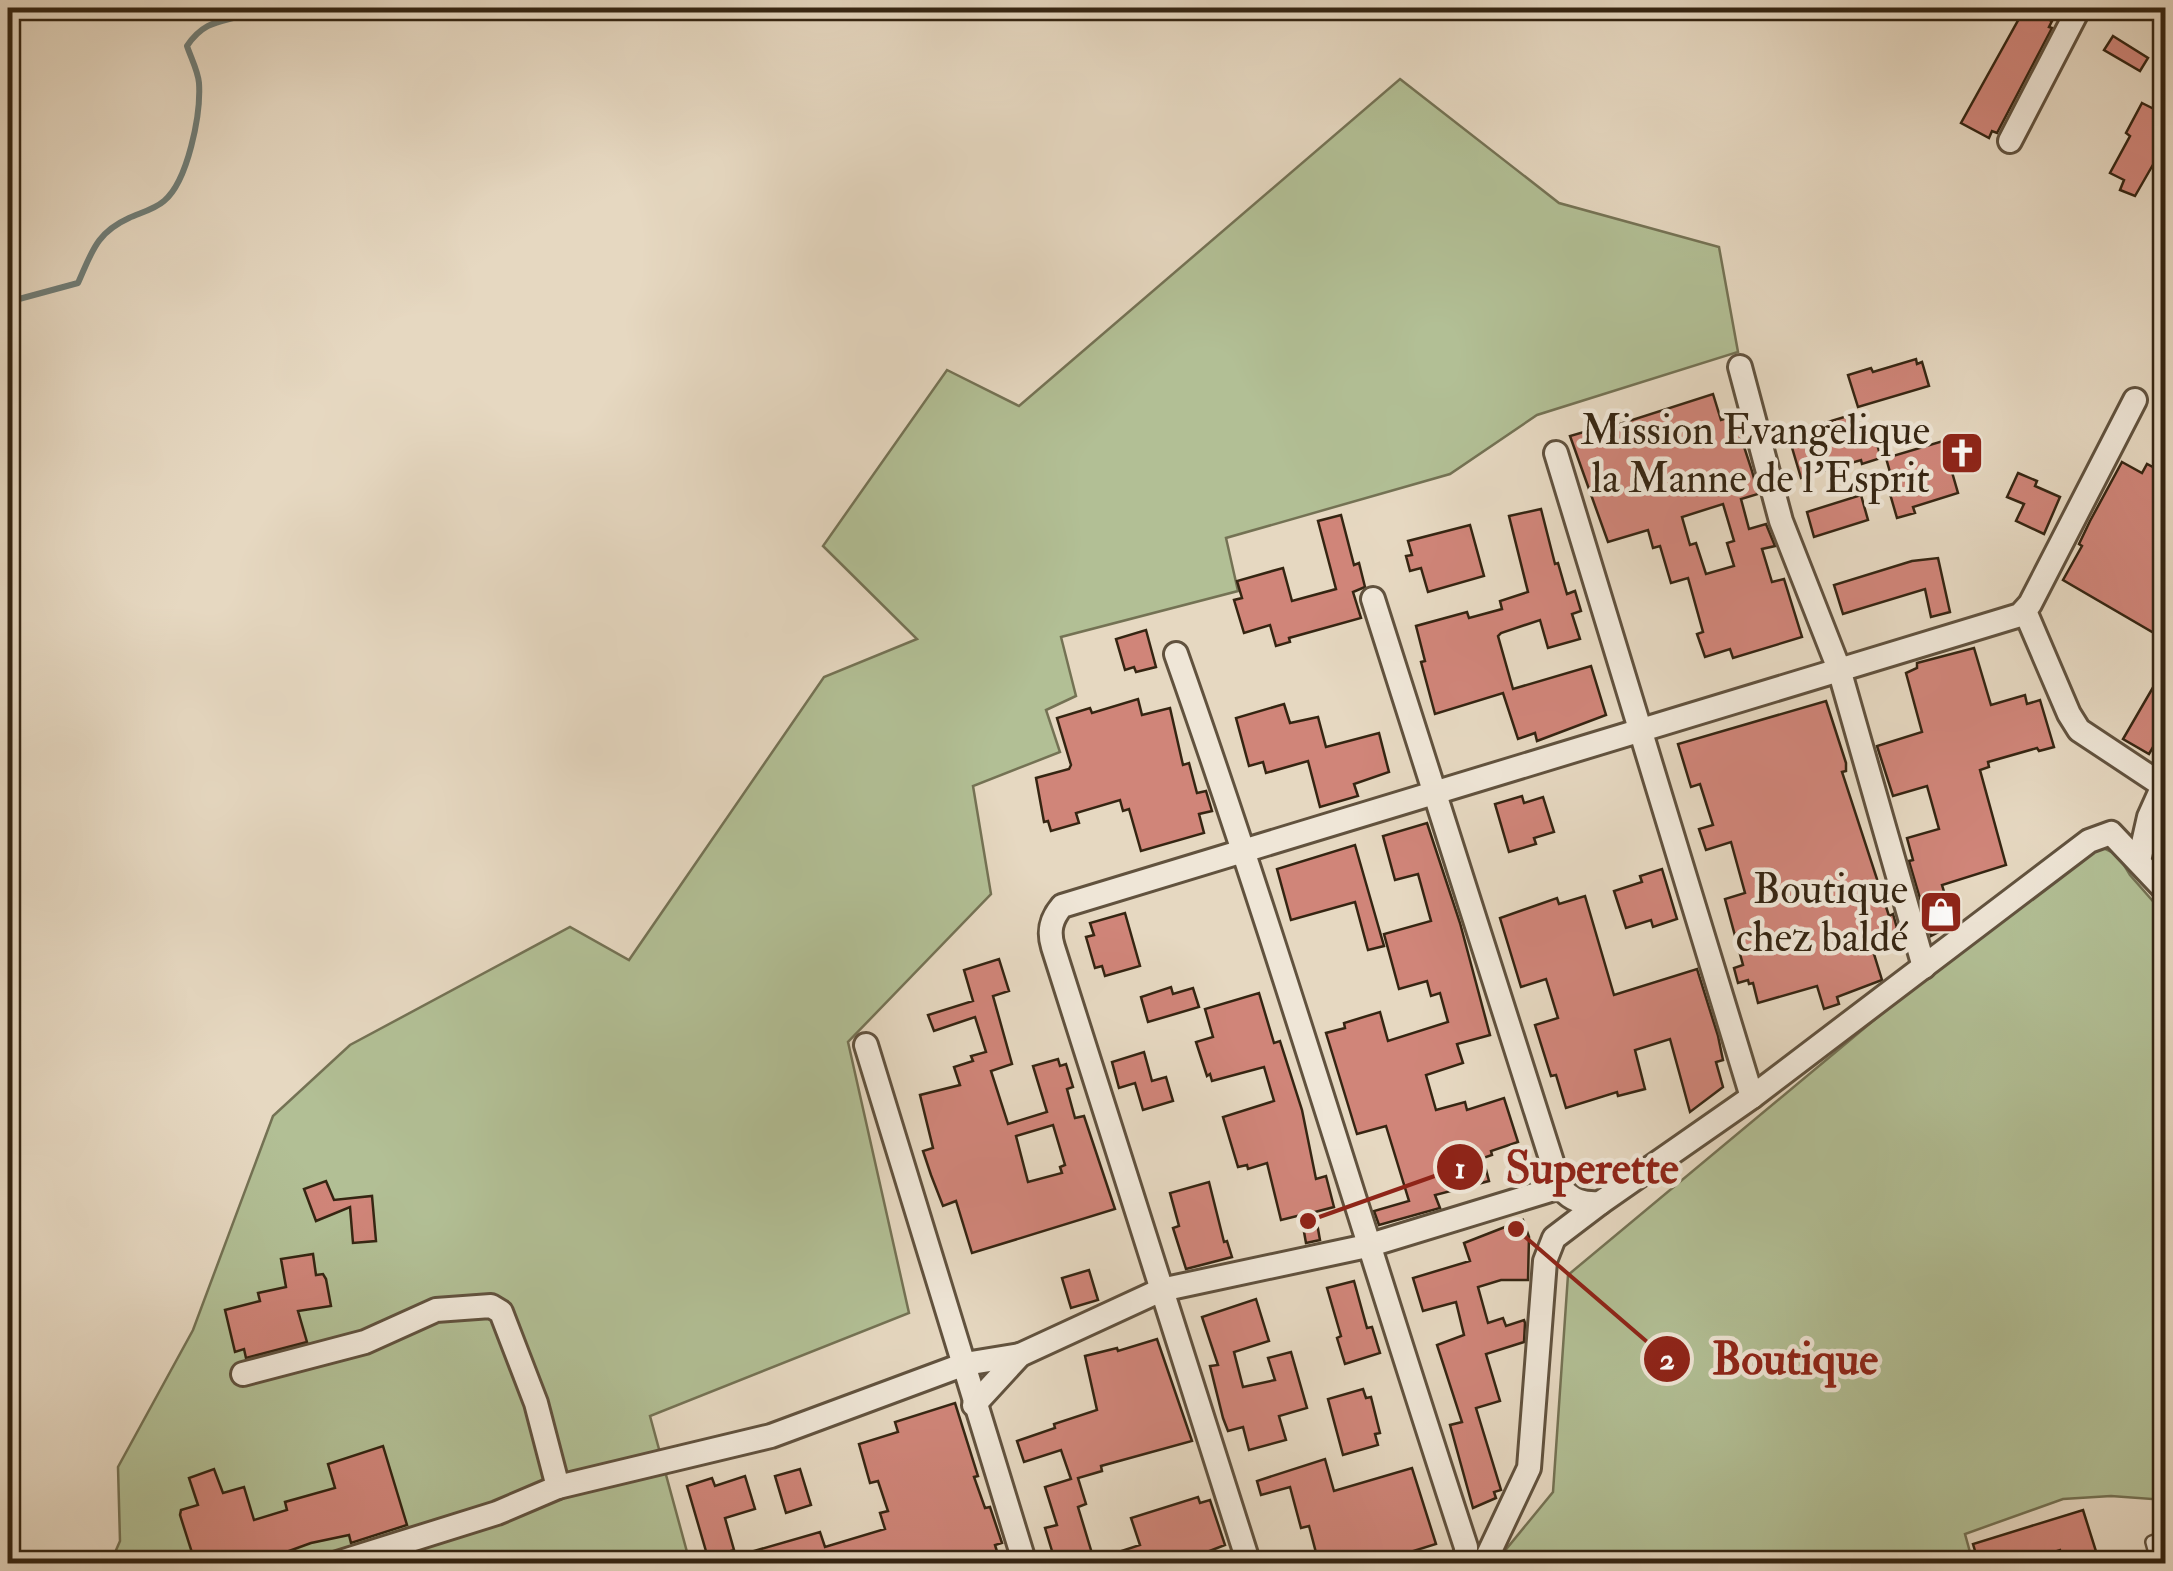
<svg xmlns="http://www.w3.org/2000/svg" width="2173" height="1571" font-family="'IM FELL Double Pica',serif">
<rect width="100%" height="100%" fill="#e6d8c1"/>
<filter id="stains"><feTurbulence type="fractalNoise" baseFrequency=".002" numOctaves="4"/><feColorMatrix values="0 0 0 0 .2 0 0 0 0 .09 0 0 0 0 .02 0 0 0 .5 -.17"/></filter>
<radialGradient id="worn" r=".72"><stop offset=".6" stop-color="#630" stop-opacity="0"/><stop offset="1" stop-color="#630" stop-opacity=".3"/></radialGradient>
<g fill="#b2bf95" stroke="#747254" stroke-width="2.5">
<polygon points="1400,79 1559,203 1719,247 1738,352 1537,415 1450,474 1226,538 1238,591 1061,637 1076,696 1046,710 1060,752 973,786 991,894 848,1042 909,1313 650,1416 690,1563 110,1564 120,1541 118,1467 193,1330 273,1116 350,1045 570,927 629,960 824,677 917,639 823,546 947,370 1019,406"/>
<polygon points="2089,841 2118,855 2130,875 2165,915 2165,1500 2111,1496 2063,1499 1965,1534 1973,1563 1494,1564 1553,1492 1568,1275"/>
</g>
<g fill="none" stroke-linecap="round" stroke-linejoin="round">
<path stroke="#707d77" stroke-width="6" d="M8,302L78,283C92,252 96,233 129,218C140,213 155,209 164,201C188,181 201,114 199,83C198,71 191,58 187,46C209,13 232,25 258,8"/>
</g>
<g fill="#d08579" stroke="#352512" stroke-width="2.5" fill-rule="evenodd">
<polygon points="2025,8 2052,21 2049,27 2052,28 1997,133 1992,131 1989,138 1961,123"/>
<polygon points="2113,36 2148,58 2140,71 2104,50"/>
<polygon points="2142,103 2166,115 2166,142 2135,196 2120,190 2124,180 2110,173 2130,136 2126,133"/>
<polygon points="1916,359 1917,364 1922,362 1929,386 1858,407 1848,375 1871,368 1873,372"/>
<path d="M1713,394L1721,420L1734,416L1752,471L1758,494L1741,499L1749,529L1766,524L1775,546L1762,549L1772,582L1784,579L1802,637L1733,658L1730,649L1705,657L1697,634L1703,632L1688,578L1671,583L1660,546L1653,548L1648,530L1608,542L1570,436L1594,429L1595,432ZM1723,504L1734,541L1727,543L1734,566L1706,574L1696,543L1690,545L1682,517Z"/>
<polygon points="1854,414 1861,438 1874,434 1881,458 1862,464 1861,460 1801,478 1788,434"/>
<polygon points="1943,441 1958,493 1913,507 1915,513 1897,518 1888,487 1894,486 1886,458"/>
<polygon points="2122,462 2142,473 2147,464 2166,474 2166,640 2063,580 2082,546 2079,544 2090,521"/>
<polygon points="2018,473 2037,481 2035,486 2060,497 2044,534 2016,521 2024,504 2007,497"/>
<polygon points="1861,495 1868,520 1814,537 1807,512"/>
<polygon points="1541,509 1555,564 1558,563 1567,594 1575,591 1581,611 1572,614 1580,639 1548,648 1540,620 1501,633 1498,636 1513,689 1591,666 1606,715 1537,741 1535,733 1518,739 1503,693 1435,714 1421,662 1425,661 1416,626 1467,612 1469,618 1502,609 1500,601 1528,592 1509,516"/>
<polygon points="1341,515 1354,565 1359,563 1365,587 1353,592 1361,618 1289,638 1290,642 1276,646 1270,625 1244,633 1234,600 1242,598 1237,581 1283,568 1292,601 1336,589 1318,521"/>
<polygon points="1470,525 1484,576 1428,592 1421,568 1410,571 1406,556 1412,555 1408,541"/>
<polygon points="1938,558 1950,612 1931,617 1925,589 1843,614 1834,585 1912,561"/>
<polygon points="1146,630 1156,667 1136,672 1134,667 1125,670 1116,639"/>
<polygon points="1974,648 1991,705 2025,695 2027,704 2040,700 2054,747 2039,751 2037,748 1988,762 1989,767 1980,770 2006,865 1942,885 1954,924 1931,936 1909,861 1913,860 1907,838 1939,829 1927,786 1893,796 1877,746 1922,732 1906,673 1917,668 1917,663"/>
<polygon points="2166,665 2166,725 2149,754 2123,739"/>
<polygon points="1138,699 1142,715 1170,708 1183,765 1189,763 1197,793 1206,791 1212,811 1199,814 1204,833 1141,851 1129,809 1123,811 1120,800 1076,813 1079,823 1051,831 1048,821 1044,822 1036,778 1069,769 1071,765 1057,718 1090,708 1092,713"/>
<polygon points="1826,701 1846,763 1846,771 1842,772 1889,916 1893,914 1902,946 1874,954 1882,980 1837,997 1839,1004 1824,1009 1817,986 1758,1003 1753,983 1749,984 1748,980 1738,983 1734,968 1743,965 1725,899 1745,893 1731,842 1706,850 1699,829 1713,825 1700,784 1691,787 1678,744"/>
<polygon points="1284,704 1290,723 1318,717 1326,747 1379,733 1389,772 1354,784 1358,796 1320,807 1308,761 1266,773 1263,762 1249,766 1236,718"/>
<polygon points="1522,796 1524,803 1543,797 1554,832 1534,838 1536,844 1509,852 1495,804"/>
<polygon points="1427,823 1460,923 1490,1035 1457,1044 1463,1063 1426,1075 1436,1110 1465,1102 1467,1110 1504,1098 1518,1142 1491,1151 1492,1155 1483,1158 1489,1181 1435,1195 1440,1208 1379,1225 1374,1211 1409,1201 1386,1126 1357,1134 1326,1033 1345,1028 1344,1023 1380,1012 1388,1041 1448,1022 1440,993 1431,996 1427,981 1399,989 1384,934 1431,921 1418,874 1395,880 1383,836"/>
<polygon points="1355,845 1384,946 1368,950 1355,902 1291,920 1277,869"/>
<polygon points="1662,869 1677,919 1653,927 1651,920 1626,928 1614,891 1642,882 1640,876"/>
<polygon points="1585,896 1614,995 1697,969 1718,1036 1723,1060 1716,1062 1723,1087 1690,1112 1670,1039 1635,1050 1645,1089 1618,1096 1617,1092 1566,1108 1556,1075 1551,1076 1535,1025 1558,1018 1546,979 1521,987 1500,918 1557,898 1559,904"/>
<polygon points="1125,913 1140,966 1105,976 1102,966 1095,968 1086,937 1094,935 1090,923"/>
<path d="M999,959L1009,991L993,996L1012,1064L991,1071L1008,1124L1047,1112L1033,1066L1058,1059L1060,1066L1066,1064L1073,1087L1067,1089L1075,1118L1084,1116L1115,1209L972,1253L956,1201L943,1206L931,1175L923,1151L933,1148L920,1095L960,1085L954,1067L973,1061L971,1056L986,1052L975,1017L934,1031L928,1015L973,1001L964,970ZM1053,1125L1065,1165L1060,1167L1062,1173L1028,1182L1016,1136Z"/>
<polygon points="1171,987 1173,994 1193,988 1199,1007 1148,1022 1141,997"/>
<polygon points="1259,993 1274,1043 1280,1041 1302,1110 1316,1179 1326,1176 1334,1207 1315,1212 1320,1240 1306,1243 1301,1215 1281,1220 1267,1163 1248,1169 1247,1165 1238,1167 1223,1117 1274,1101 1264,1067 1212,1081 1210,1074 1207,1076 1196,1042 1213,1037 1205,1009"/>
<polygon points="1144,1052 1152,1081 1166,1077 1173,1101 1143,1110 1135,1083 1119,1088 1112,1062"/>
<polygon points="326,1181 334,1200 372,1196 376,1241 353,1243 350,1207 316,1221 304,1189"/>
<polygon points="1209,1182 1224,1242 1227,1241 1232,1257 1186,1269 1173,1228 1179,1226 1170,1193"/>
<polygon points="1523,1220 1529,1237 1528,1280 1501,1280 1478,1287 1488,1323 1503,1318 1506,1326 1524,1320 1525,1323 1524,1342 1486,1354 1500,1401 1476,1408 1501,1490 1494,1492 1496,1498 1473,1508 1450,1425 1462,1422 1437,1345 1464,1335 1456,1302 1423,1311 1413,1278 1470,1261 1464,1243"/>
<polygon points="313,1254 316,1275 323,1274 326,1279 331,1306 298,1311 307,1342 246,1358 244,1349 235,1352 225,1310 260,1301 258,1293 286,1287 281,1259"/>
<polygon points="1089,1270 1098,1300 1071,1308 1062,1278"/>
<polygon points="1354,1281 1367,1328 1372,1327 1380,1353 1345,1364 1337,1338 1341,1336 1327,1288"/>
<polygon points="1256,1299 1269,1341 1234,1352 1243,1387 1275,1380 1268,1358 1291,1352 1307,1408 1279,1416 1286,1440 1249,1450 1243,1427 1228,1431 1223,1418 1210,1366 1218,1365 1202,1317"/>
<polygon points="1157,1339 1192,1441 1101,1466 1102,1471 1078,1478 1086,1504 1078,1507 1094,1560 1140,1545 1131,1518 1198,1497 1200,1503 1210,1500 1225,1545 1176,1564 1056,1564 1045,1528 1057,1525 1045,1487 1071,1479 1061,1450 1024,1462 1017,1441 1055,1428 1054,1424 1097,1410 1085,1356 1117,1348 1118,1351"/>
<polygon points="1363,1389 1366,1398 1371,1397 1380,1433 1375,1434 1378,1445 1343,1455 1328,1399"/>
<polygon points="955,1403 978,1476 974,1477 985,1508 990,1507 1002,1543 995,1545 1001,1564 894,1564 893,1559 876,1564 724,1564 723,1560 820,1532 825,1547 885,1529 880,1513 888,1511 878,1481 870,1483 859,1444 898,1432 895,1422"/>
<polygon points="383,1446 407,1525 351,1543 349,1535 311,1543 253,1564 198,1564 194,1559 180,1515 181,1510 198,1505 189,1478 214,1469 223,1493 244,1487 254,1520 287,1510 285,1502 335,1488 328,1464"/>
<polygon points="1325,1459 1334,1491 1412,1468 1436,1544 1372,1564 1319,1564 1309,1526 1301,1528 1290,1487 1261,1495 1257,1481"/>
<polygon points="800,1469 811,1505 786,1513 775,1476"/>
<polygon points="745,1476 755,1509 725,1518 734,1550 708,1558 687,1486 712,1478 715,1486"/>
<polygon points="2083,1510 2100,1564 2064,1564 2060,1550 2016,1564 1979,1564 1973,1544"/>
</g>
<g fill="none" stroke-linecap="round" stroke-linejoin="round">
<g stroke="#61523e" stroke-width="16">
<polyline id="lane" points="2158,1564 2152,1542 2166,1537"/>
</g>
<g stroke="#61523e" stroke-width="28">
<g id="street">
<polyline points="2010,141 2079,8"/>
<polyline points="1740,367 1781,521 1839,669 1924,967"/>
<polyline points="1556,453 1752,1097"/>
<path d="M1373,599L1560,1187C1572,1201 1583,1204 1600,1203L1752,1097L2089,841L2111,833L2166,891"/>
<polyline points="2025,611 2069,714 2079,730 2162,785"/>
<path d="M1176,654C1280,949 1368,1249 1466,1547V1564"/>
<polyline points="2139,861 2149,817 2166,779"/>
<polyline points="866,1045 1025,1564"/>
<polyline points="243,1374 365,1342 436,1310 491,1306 501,1312 536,1403 558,1487"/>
<polyline points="974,1405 1020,1355 1161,1290 1367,1246 1560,1187"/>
<polyline points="334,1564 497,1513 558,1487 771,1436 965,1364 1020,1355"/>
<path d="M1249,1564L1053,947C1048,931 1051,919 1062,906L2020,615L2030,604L2135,400"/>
<polyline points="1481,1564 1488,1555 1529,1468 1545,1261 1554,1238 1600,1203"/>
</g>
</g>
<use href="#lane" stroke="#efe6d7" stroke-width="11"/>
<use href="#street" stroke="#efe6d7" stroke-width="22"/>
</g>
<defs>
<g id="church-square" transform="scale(2.25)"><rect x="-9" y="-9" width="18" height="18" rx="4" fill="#8f2418" stroke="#efe6d7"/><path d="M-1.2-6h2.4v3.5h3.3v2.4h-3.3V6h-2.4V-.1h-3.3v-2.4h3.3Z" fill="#fff"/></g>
<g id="shop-square" transform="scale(2.25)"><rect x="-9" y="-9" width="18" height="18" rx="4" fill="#8f2418" stroke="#efe6d7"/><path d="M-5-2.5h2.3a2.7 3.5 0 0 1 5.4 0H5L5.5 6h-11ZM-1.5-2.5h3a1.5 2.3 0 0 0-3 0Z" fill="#fff"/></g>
</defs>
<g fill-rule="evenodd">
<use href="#church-square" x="1962" y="453"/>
<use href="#shop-square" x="1941" y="912"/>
</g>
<g text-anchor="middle" stroke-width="9" stroke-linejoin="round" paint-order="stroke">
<g font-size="42" fill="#352512" stroke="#efe6d7" text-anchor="end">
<text x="1930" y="444">Mission Evangelique<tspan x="1930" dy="48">la Manne de l'Esprit</tspan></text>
<text x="1908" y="903">Boutique<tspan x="1908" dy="48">chez baldé</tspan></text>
</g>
</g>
<path fill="none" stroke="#8f2418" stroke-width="4" d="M1308 1221L1460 1167M1516 1229L1667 1359"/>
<g fill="#8f2418" stroke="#efe6d7" stroke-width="4">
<circle cx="1308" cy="1221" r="10"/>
<circle cx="1516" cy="1229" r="10"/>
<circle cx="1460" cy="1167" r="25"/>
<circle cx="1667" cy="1359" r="25"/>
</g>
<g font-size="30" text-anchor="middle" font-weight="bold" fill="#fff">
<text x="1460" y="1178">1</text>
<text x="1667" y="1369">2</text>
</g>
<g font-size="45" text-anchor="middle" font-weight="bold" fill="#8f2418" stroke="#efe6d7" stroke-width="9" stroke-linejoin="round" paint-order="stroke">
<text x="1592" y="1183">Superette</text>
<text x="1795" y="1374">Boutique</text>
</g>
<rect width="2173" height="1571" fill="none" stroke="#e6d8c1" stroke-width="40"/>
<rect x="10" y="10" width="2153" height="1551" fill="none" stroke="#352512" stroke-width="5"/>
<rect x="20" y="20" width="2133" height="1531" fill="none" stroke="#352512" stroke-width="2.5"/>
<rect width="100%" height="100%" filter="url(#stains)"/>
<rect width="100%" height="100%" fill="url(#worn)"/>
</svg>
